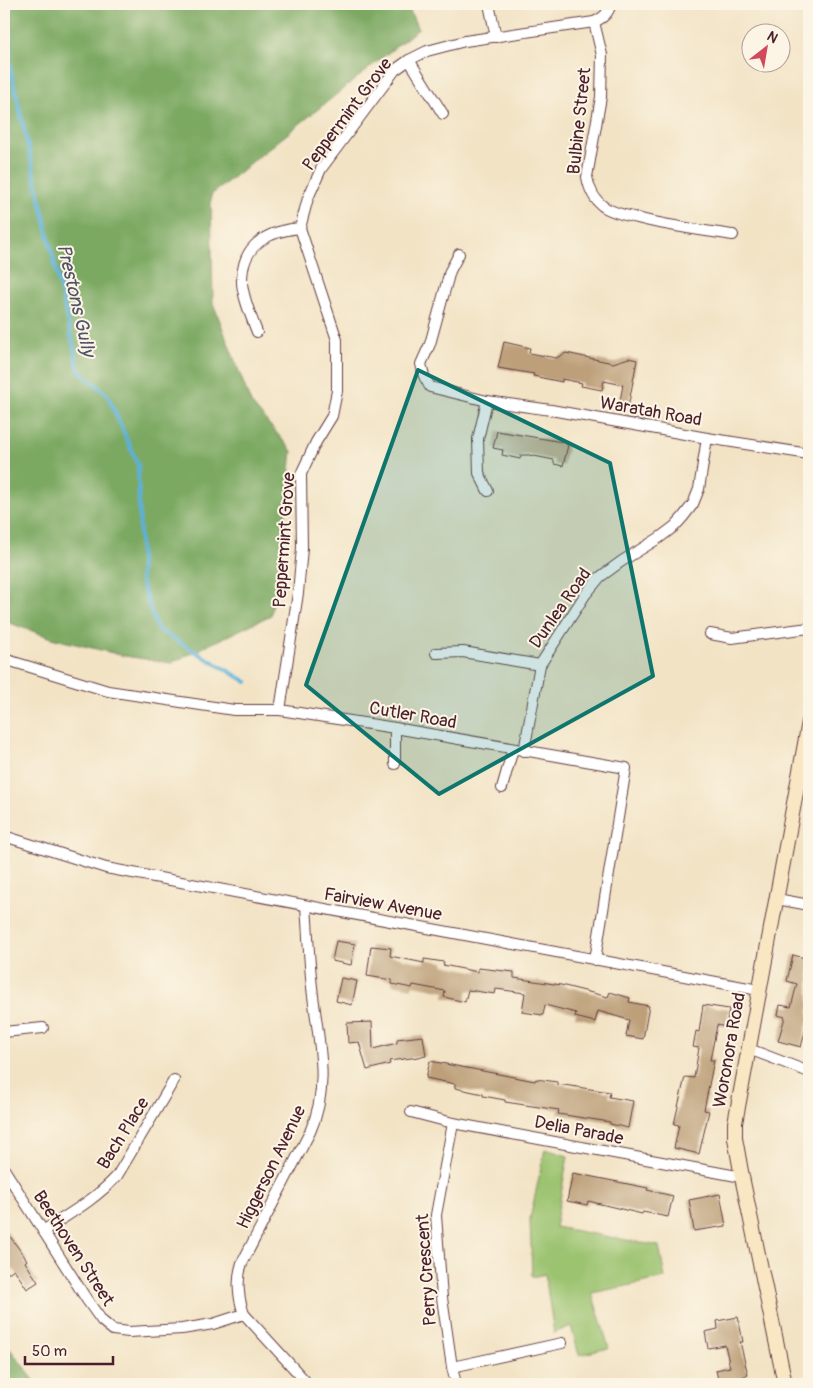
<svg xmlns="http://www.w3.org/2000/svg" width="813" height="1388" font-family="Pangolin,sans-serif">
<rect width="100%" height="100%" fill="#fcf5e5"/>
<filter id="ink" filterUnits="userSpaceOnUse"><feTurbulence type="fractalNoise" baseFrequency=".02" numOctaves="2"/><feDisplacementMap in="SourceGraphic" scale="10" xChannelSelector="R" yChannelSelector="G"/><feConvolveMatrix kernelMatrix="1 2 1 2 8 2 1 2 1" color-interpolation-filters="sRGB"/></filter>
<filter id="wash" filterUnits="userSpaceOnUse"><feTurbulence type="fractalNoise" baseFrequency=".0096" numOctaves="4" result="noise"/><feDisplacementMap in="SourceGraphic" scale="20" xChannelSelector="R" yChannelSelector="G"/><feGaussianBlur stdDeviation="1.12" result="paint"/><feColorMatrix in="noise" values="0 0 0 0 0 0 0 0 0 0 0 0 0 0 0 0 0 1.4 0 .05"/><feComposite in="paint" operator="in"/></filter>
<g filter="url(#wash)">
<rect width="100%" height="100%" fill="#f2e3c5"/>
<polygon fill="#9bc36f" stroke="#72714d" points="545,1149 568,1156 555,1227 659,1246 665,1278 592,1293 609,1348 579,1355 571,1326 554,1333 545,1274 532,1277 530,1219"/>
<g fill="#7ca962" stroke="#636446">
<polygon points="4,4 407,4 418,29 211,195 213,303 251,403 292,451 283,538 271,615 171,663 125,656 55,639 4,621"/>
<polygon points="4,1341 37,1384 4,1384"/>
</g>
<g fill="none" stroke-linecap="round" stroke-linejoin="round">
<polyline stroke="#5cb1d8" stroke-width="4" points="10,4 10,67 79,371 107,394 138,465 141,581 157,629 247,682"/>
</g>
<g id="blocks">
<g fill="#bda07a">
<polygon points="504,342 530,348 529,353 556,358 566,353 613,363 629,358 637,360 628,408 619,406 623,385 604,381 602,390 581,386 582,383 562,379 562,382 533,376 534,374 498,368"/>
<polygon points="497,431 563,442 568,445 563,466 554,464 554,460 529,455 521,455 520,459 502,455 503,450 493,448"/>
<polygon points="336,941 355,944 351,965 332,961"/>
<polygon points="371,946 391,948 390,956 424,963 424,959 444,962 443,965 478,972 478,968 514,972 514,978 561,985 608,997 610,992 630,998 629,1002 649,1006 643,1039 626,1036 629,1020 598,1011 595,1022 575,1017 576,1013 545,1005 543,1015 522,1012 525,993 496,989 495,994 468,990 465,1002 444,997 445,991 413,985 412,988 392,984 392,980 367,976"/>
<polygon points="793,955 809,959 809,1022 808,1021 801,1047 778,1041 785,1017 778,1015 780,1005 791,1007 797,984 787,981"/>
<polygon points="341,978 357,981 352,1005 336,1001"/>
<polygon points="703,1005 729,1009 726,1027 717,1025 710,1060 714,1060 704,1110 709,1111 699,1154 674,1148 679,1125 674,1124 685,1077 694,1078 699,1048 693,1047 696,1031 699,1032"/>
<polygon points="372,1022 373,1049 397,1043 397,1039 423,1036 426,1056 389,1061 390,1064 367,1070 359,1042 348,1043 347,1023"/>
<polygon points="430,1061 535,1081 536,1079 557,1082 557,1084 610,1092 609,1097 633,1101 628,1128 610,1124 610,1122 558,1114 559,1110 505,1102 505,1100 483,1096 483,1094 455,1088 455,1084 426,1078"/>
<polygon points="573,1173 648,1188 647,1190 673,1196 668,1217 643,1212 642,1214 588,1201 587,1205 567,1201"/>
<polygon points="720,1194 726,1226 694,1231 689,1200"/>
<polygon points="4,1228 27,1260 25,1262 38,1282 27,1289 14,1269 4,1276"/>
<polygon points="738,1317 743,1342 740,1342 748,1375 741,1377 743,1384 719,1384 716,1370 730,1367 725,1345 708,1348 705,1332 718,1329 717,1321"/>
</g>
</g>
</g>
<g filter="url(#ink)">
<use href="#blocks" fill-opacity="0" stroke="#633c42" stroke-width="1"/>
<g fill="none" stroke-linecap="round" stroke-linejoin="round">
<g stroke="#633c42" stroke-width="12">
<g id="street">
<polyline points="489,4 496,37"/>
<path d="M594,22L602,55L601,97L587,177C589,188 594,200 604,207C612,212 624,215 633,217C666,226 700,230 733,235"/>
<polyline points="409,60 443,114"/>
<polyline points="459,254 450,271 430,344 421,364 424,376 430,387 487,401 551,410 707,438 809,454"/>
<path d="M257,332C252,319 241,293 242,279C243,244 268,231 300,228"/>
<polyline points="487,401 478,439 479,473 488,491"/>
<polyline points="710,634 732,638 809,628"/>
<polyline points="436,653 463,652 540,665"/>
<polyline points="4,659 108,691 234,710 280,710 395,728 626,768 595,960"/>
<path d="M280,710L298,593L302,548L301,474L316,442L332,416L337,391V340L300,228L308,198L321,169L395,70L409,60L427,51L465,41L594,22C603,18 608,14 611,4"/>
<polyline points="524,751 540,665 585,595 600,577 622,561 659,538 675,526 683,517 693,504 699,489 707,438"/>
<polyline points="395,764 395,728"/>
<polyline points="502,788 513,749"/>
<polyline points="4,836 106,868 759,990"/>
<polyline points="777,899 809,905"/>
<path d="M306,906C308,933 309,960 312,987C317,1037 332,1083 310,1132L242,1263C236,1281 238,1297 244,1314L308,1384"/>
<polyline points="4,1032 43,1028"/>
<polyline points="749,1049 809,1072"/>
<polyline points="411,1112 453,1123 742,1177"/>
<polyline points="453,1123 436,1215 442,1298 452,1367 456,1384"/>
<polyline points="4,1169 87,1300 102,1321 113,1330 129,1332 182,1329 213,1324 244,1314"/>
<path d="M43,1231C69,1214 96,1199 117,1176L174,1080"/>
<polyline points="452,1367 562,1343"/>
</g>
</g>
<g stroke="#633c42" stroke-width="16">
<polyline id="secondary" points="785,1384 742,1177 735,1138 735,1123 809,722"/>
</g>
<use href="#street" stroke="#fff" stroke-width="10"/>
<use href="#secondary" stroke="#f9e7c3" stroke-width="14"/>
</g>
</g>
<path fill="#0f766e" fill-opacity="0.2" stroke="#0f766e" stroke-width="4" stroke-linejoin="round" d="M418,370L610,463L653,676L439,794L306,685Z"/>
<g text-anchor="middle" stroke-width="4" stroke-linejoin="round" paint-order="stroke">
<g font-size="18" fill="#4a1f2b" stroke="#fcf5e5">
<text transform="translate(347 114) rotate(-53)" y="6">Peppermint Grove</text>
<text transform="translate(579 121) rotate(-84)" y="6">Bulbine Street</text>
<text transform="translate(651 411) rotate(10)" y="6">Waratah Road</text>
<text transform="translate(284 540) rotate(-86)" y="6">Peppermint Grove</text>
<text transform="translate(560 608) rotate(-55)" y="6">Dunlea Road</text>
<text transform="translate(413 715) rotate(10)" y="6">Cutler Road</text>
<text transform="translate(383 904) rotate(10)" y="6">Fairview Avenue</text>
<text transform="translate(729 1050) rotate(-80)" y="6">Woronora Road</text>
<text transform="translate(579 1130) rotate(11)" y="6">Delia Parade</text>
<text transform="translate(123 1133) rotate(-58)" y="6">Bach Place</text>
<text transform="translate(271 1167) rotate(-64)" y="6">Higgerson Avenue</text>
<text transform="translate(74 1248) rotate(57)" y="6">Beethoven Street</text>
<text transform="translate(426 1270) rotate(-94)" y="6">Perry Crescent</text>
</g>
<g font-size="19" font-style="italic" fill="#505268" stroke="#fcf5e5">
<text transform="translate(77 300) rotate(77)" y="7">Prestons Gully</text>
</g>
</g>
<rect width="813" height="1388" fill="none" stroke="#fcf5e5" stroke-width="20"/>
<g transform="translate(766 48) rotate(31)"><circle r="24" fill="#fcf5e5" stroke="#b59f9b"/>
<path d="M0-4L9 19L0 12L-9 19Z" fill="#d1495b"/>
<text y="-8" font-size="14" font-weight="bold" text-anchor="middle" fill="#4a1f2b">N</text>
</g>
<path d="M25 1356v8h88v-8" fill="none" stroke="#4a1f2b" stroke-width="2.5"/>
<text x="32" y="1356" font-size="15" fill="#4a1f2b" stroke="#fcf5e5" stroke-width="4" paint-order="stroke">50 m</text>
</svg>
